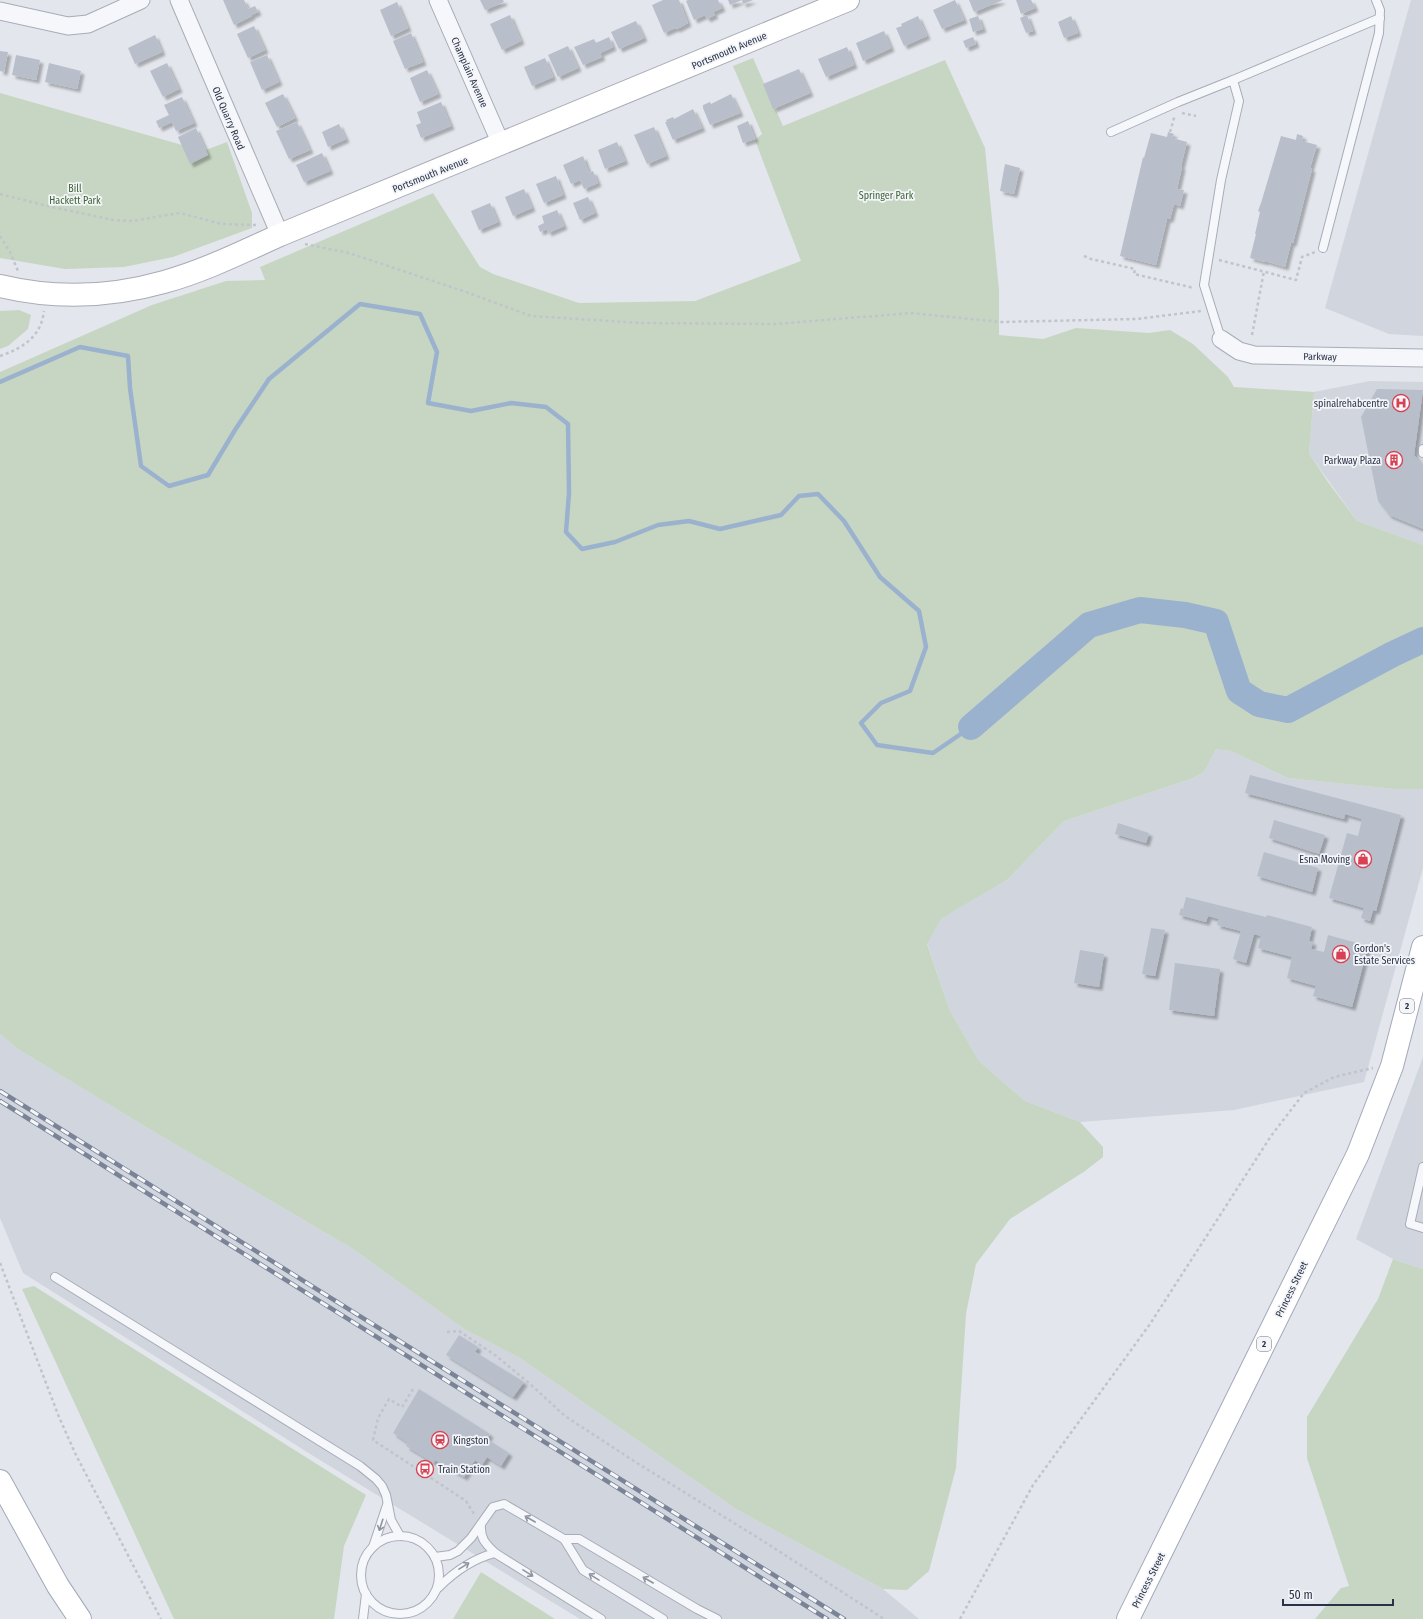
<svg xmlns="http://www.w3.org/2000/svg" width="1423" height="1619" font-family="'Fira Sans Condensed',sans-serif">
<defs>
<filter id="shadow"><feDropShadow dx="3.5" dy="3.5" stdDeviation="1" flood-color="#0004"/></filter>
</defs>
<rect width="100%" height="100%" fill="#e3e6ec"/>
<g fill="#d0d5de">
<polygon points="1411,0 1423,0 1423,336 1389,334 1325,308"/>
<polygon points="1370,381 1423,382 1423,545 1357,521 1309,453 1314,392"/>
<polygon points="1216,749 1231,751 1288,778 1395,789 1423,789 1423,868 1364,1082 1234,1110 1080,1122 1025,1101 979,1061 950,1011 927,943 941,919 1007,880 1064,821 1191,779 1204,772"/>
<polygon points="0,1034 18,1049 146,1127 353,1249 464,1329 520,1358 736,1509 883,1589 919,1619 580,1619 315,1457 23,1273 0,1218"/>
<polygon points="1423,1057 1423,1269 1393,1259 1356,1239"/>
</g>
<g fill="#c7d6c3">
<polygon points="753,58 783,126 945,60 985,148 999,290 999,335 1043,339 1076,328 1149,333 1170,330 1193,344 1228,377 1234,387 1314,392 1309,453 1328,482 1357,521 1423,545 1423,789 1395,789 1288,778 1231,751 1216,749 1204,772 1191,779 1064,821 1007,880 941,919 927,944 950,1011 979,1061 1025,1101 1080,1122 1103,1147 1103,1157 1085,1171 1010,1219 976,1264 966,1314 956,1468 929,1571 907,1590 883,1589 736,1509 520,1358 464,1329 353,1249 146,1127 18,1049 0,1034 0,372 152,305 226,281 265,280 260,267 433,193 480,267 493,274 579,303 695,301 801,261 755,140 762,134 733,66"/>
<polygon points="0,93 203,151 227,142 252,213 252,228 173,257 124,267 65,269 0,258"/>
<polygon points="19,310 31,315 28,329 8,346 0,349 0,311"/>
<polygon points="1393,1259 1423,1269 1423,1619 1315,1619 1341,1588 1349,1586 1307,1458 1307,1417 1378,1299"/>
<polygon points="34,1286 366,1495 344,1546 334,1619 174,1619 22,1289"/>
<polygon points="481,1572 555,1619 453,1619"/>
</g>
<g fill="none" stroke-linecap="round" stroke-linejoin="round">
<polyline stroke="#9bb2ce" stroke-width="4.5" points="0,382 80,347 128,356 130,388 141,466 169,486 208,475 235,430 269,379 360,304 420,314 437,352 428,403 471,411 511,403 546,407 568,424 569,493 566,532 582,549 615,542 658,525 689,521 720,529 781,515 799,496 818,494 844,521 880,577 919,611 926,647 910,691 881,703 861,723 877,745 933,753 971,727"/>
<polyline stroke="#9bb2ce" stroke-width="26" points="971,727 1089,625 1140,610 1185,615 1216,622 1239,691 1259,704 1288,710 1393,654 1423,640"/>
</g>
<g fill="#b9bfca" filter="url(#shadow)">
<polygon points="223,0 244,0 248,9 255,6 258,12 251,15 252,16 234,25"/>
<polygon points="480,0 503,0 504,2 485,10"/>
<polygon points="663,0 679,0 688,23 677,29 675,28 664,33 652,5"/>
<polygon points="688,0 718,0 722,8 713,12 715,15 707,19 705,15 694,20 686,1"/>
<polygon points="728,0 753,0 743,4 742,0 730,5"/>
<polygon points="955,0 964,20 942,29 933,10"/>
<polygon points="969,0 1003,0 974,12"/>
<polygon points="1016,0 1031,0 1035,8 1021,14"/>
<polygon points="397,2 408,28 391,36 380,10"/>
<polygon points="510,15 521,41 502,50 490,24"/>
<polygon points="1027,15 1033,31 1026,33 1020,18"/>
<polygon points="918,16 927,36 904,46 896,28 902,26 901,24"/>
<polygon points="978,16 983,29 973,32 969,19"/>
<polygon points="1071,16 1078,33 1064,38 1058,22"/>
<polygon points="636,21 644,38 619,49 611,32"/>
<polygon points="254,26 265,50 248,58 237,34"/>
<polygon points="884,31 891,48 863,61 856,43"/>
<polygon points="411,33 423,62 405,69 393,41"/>
<polygon points="155,35 162,52 135,64 128,48"/>
<polygon points="609,37 613,47 600,53 602,57 583,65 574,47 594,39 596,43"/>
<polygon points="973,37 976,44 966,48 963,41"/>
<polygon points="568,46 578,68 558,77 548,55"/>
<polygon points="847,47 854,65 826,77 818,59"/>
<polygon points="0,51 8,52 4,72 0,71"/>
<polygon points="16,55 40,60 36,80 12,75"/>
<polygon points="267,55 279,82 262,90 250,62"/>
<polygon points="545,58 553,77 532,86 524,67"/>
<polygon points="49,63 81,71 77,89 45,82"/>
<polygon points="167,63 179,89 163,97 150,71"/>
<polygon points="799,69 810,93 773,109 763,84"/>
<polygon points="427,70 438,94 420,102 410,78"/>
<polygon points="283,94 295,118 277,127 265,103"/>
<polygon points="731,94 740,113 710,125 703,108 703,105 710,102 711,104"/>
<polygon points="182,97 194,123 176,131 172,122 159,128 156,121 169,115 164,105"/>
<polygon points="441,102 451,126 421,138 416,125 421,123 417,112"/>
<polygon points="693,109 702,128 673,140 665,122 667,122 666,120 673,117 674,119"/>
<polygon points="748,121 755,139 743,143 737,126"/>
<polygon points="297,122 310,150 289,159 276,131"/>
<polygon points="339,124 346,139 328,147 322,132"/>
<polygon points="654,127 666,156 647,164 634,135"/>
<polygon points="196,128 208,155 190,164 178,137"/>
<polygon points="1168,132 1174,134 1172,138 1187,142 1181,166 1182,167 1177,189 1184,190 1180,206 1174,204 1170,219 1167,219 1156,265 1120,256 1143,157 1144,158 1151,133 1167,137"/>
<polygon points="1297,134 1303,136 1302,141 1317,145 1310,168 1312,169 1293,243 1291,243 1285,267 1265,261 1265,262 1250,258 1256,234 1255,234 1260,212 1258,211 1261,203 1281,136 1296,140"/>
<polygon points="617,142 625,161 605,169 598,150"/>
<polygon points="322,153 330,171 304,182 296,165"/>
<polygon points="583,156 589,173 593,171 598,183 584,189 580,180 571,184 563,165"/>
<polygon points="1005,164 1020,168 1014,194 1000,191"/>
<polygon points="556,176 563,195 544,203 536,184"/>
<polygon points="524,189 532,208 513,216 505,197"/>
<polygon points="588,197 595,213 580,220 573,203"/>
<polygon points="490,203 498,222 479,230 471,211"/>
<polygon points="557,210 564,226 548,233 547,229 540,232 538,226 544,223 542,216"/>
<polygon points="1377,389 1423,390 1414,455 1423,466 1423,529 1389,515 1378,501 1361,417"/>
<polygon points="1250,775 1401,815 1376,911 1373,910 1370,921 1361,918 1364,908 1329,898 1347,833 1358,836 1362,819 1345,814 1344,819 1245,793"/>
<polygon points="1274,820 1325,835 1319,854 1269,838"/>
<polygon points="1118,823 1149,833 1146,843 1115,834"/>
<polygon points="1264,852 1318,868 1312,892 1257,876"/>
<polygon points="1186,897 1266,917 1267,915 1312,927 1309,941 1313,942 1311,949 1324,952 1328,935 1368,946 1352,1007 1313,996 1316,986 1287,978 1292,957 1258,948 1261,936 1254,934 1246,963 1233,959 1241,931 1217,925 1219,919 1208,916 1206,922 1179,915 1181,908 1183,909"/>
<polygon points="1151,928 1165,930 1155,976 1142,974"/>
<polygon points="1080,950 1104,954 1099,987 1074,983"/>
<polygon points="1175,963 1220,969 1214,1016 1169,1010"/>
<polygon points="459,1335 478,1347 475,1352 524,1382 513,1397 446,1355"/>
<polygon points="419,1389 490,1434 487,1439 509,1453 501,1466 487,1457 482,1465 475,1460 464,1477 435,1460 434,1463 406,1446 408,1443 393,1433"/>
</g>
<g fill="none" stroke-linecap="round" stroke-linejoin="round">
<g stroke="#a7acb7" stroke-width="10">
<g id="lane">
<polyline points="1233,80 1380,18"/>
<polyline points="1111,132 1178,102 1233,80 1239,101 1221,180 1204,285 1221,339"/>
<polyline points="1323,248 1379,33 1380,10 1376,0"/>
<polyline points="1423,449 1423,453"/>
<polyline points="1423,1167 1410,1224 1423,1228"/>
<polyline points="55,1277 360,1466 376,1479 382,1486 386,1495 391,1520 400,1536"/>
<path d="M481,1525C480,1539 486,1544 495,1553L601,1619"/>
<circle cx="400" cy="1575" r="39"/>
<polyline points="564,1539 579,1539 697,1609 717,1619"/>
<polyline points="373,1547 387,1505"/>
<polyline points="435,1557 450,1555 458,1551 471,1538 493,1507 504,1504 564,1539 583,1570 663,1619"/>
<path d="M438,1588C455,1571 472,1559 495,1553"/>
<polyline points="363,1619 366,1594"/>
</g>
</g>
<g stroke="#a7acb7" stroke-width="19">
<g id="street">
<polyline points="179,0 280,235"/>
<polyline points="438,0 501,144"/>
<polyline points="0,11 68,26 88,24 141,0"/>
<polyline points="1221,339 1239,351 1254,355 1423,358"/>
</g>
</g>
<g stroke="#a7acb7" stroke-width="24">
<path id="secondary" d="M0,286C54,299 111,297 164,282C204,271 242,252 280,235L848,0"/>
</g>
<g stroke="#a1a9b9" stroke-width="24">
<g id="primary">
<polyline points="0,1481 58,1586 80,1619"/>
<polyline points="1128,1619 1358,1154 1392,1066 1423,947"/>
</g>
</g>
<g stroke="#c1c4cb" stroke-width="2.5" stroke-dasharray="3 3" stroke-linecap="butt">
<polyline points="1182,113 1196,116"/>
<polyline points="1170,132 1175,115"/>
<polyline points="0,194 52,207 113,220 132,221 180,213 222,224 256,225"/>
<polyline points="0,236 10,252 18,271"/>
<polyline points="305,244 349,253 466,292 531,316 641,323 775,324 911,313 1001,322 1137,319 1201,311"/>
<polyline points="1084,256 1091,259 1135,269 1134,274 1194,288"/>
<polyline points="1219,260 1296,280 1302,257 1315,252"/>
<polyline points="1252,335 1264,271"/>
<path d="M0,356C23,348 41,337 44,311"/>
<polyline points="0,1263 59,1417 75,1453 161,1619"/>
<polyline points="447,1332 459,1331 495,1355 529,1383 565,1416 637,1463 760,1539 884,1619"/>
<polyline points="413,1389 402,1407 389,1399 378,1418 373,1440 466,1501 474,1514"/>
<polyline points="960,1619 1033,1485 1150,1324 1271,1136 1304,1093 1334,1077 1373,1068"/>
</g>
<use href="#lane" stroke="#f6f7fa" stroke-width="8"/>
<use href="#street" stroke="#f6f7fa" stroke-width="17"/>
<use href="#secondary" stroke="#fff" stroke-width="22"/>
<use href="#primary" stroke="#fff" stroke-width="22"/>
<g stroke="#7b8497" stroke-width="4.5">
<g id="rail">
<polyline points="0,1091 844,1619"/>
<polyline points="0,1101 827,1619"/>
</g>
</g>
<use href="#rail" stroke="#f3f5f9" stroke-width="3" stroke-dasharray="9" stroke-linecap="butt"/>
</g>
<defs><path id="oneway-shaft" d="M-6 0H5M1.5-3L5.5 0L1.5 3" fill="none" stroke-width="1.6" stroke-linecap="round" stroke-linejoin="round"/></defs>
<g stroke="#9094a0">
<use href="#oneway-shaft" transform="translate(530 1519) rotate(-150)"/>
<use href="#oneway-shaft" transform="translate(381 1525) rotate(108)"/>
<use href="#oneway-shaft" transform="translate(464 1566) rotate(-32)"/>
<use href="#oneway-shaft" transform="translate(528 1573) rotate(32)"/>
<use href="#oneway-shaft" transform="translate(594 1577) rotate(-148)"/>
<use href="#oneway-shaft" transform="translate(648 1580) rotate(-150)"/>
</g>
<defs>
<g id="hospital-ring" transform="scale(0.9)"><circle r="9.5" fill="#f3f5f9" stroke="#d94051" stroke-width="1.5"/><path d="M-5-5h3v3.5h4V-5h3V5h-3V1.5h-4V5h-3Z" fill="#d94051"/></g>
<g id="building-ring" transform="scale(0.9)"><circle r="9.5" fill="#f3f5f9" stroke="#d94051" stroke-width="1.5"/><path d="M-4-6H4V6H1V3H-1V6H-4ZM-2.5-4.3h1.7v1.8h-1.7ZM.8-4.3h1.7v1.8H.8ZM-2.5-1h1.7V.8h-1.7ZM.8-1h1.7V.8H.8Z" fill="#d94051"/></g>
<g id="shop-ring" transform="scale(0.9)"><circle r="9.5" fill="#f3f5f9" stroke="#d94051" stroke-width="1.5"/><path d="M-5-2.5h2.3a2.7 3.5 0 0 1 5.4 0H5L5.5 6h-11ZM-1.5-2.5h3a1.5 2.3 0 0 0-3 0Z" fill="#d94051"/></g>
<g id="station-ring" transform="scale(0.9)"><circle r="9.5" fill="#f3f5f9" stroke="#d94051" stroke-width="1.5"/><path d="M-3-6H3Q5-6 5-4V2Q5 4 3 4L4.5 6H3L1.5 4h-3L-3 6H-4.5L-3 4Q-5 4-5 2V-4Q-5-6-3-6ZM-3.5-4v3h7v-3ZM-3.5 1v1.5H-2V1ZM2 1v1.5H3.5V1Z" fill="#d94051"/></g>
<g id="bus-ring" transform="scale(0.9)"><circle r="9.5" fill="#f3f5f9" stroke="#d94051" stroke-width="1.5"/><path d="M-5-6H5V4H4V6H2V4H-2V6H-4V4H-5ZM-3.5-4V0h7V-4ZM-3.5 1.2v1.5H-2V1.2ZM2 1.2v1.5H3.5V1.2Z" fill="#d94051"/></g>
</defs>
<g fill-rule="evenodd">
<use href="#hospital-ring" x="1401" y="403"/>
<use href="#building-ring" x="1394" y="460"/>
<use href="#shop-ring" x="1363" y="859"/>
<use href="#shop-ring" x="1341" y="954"/>
<use href="#station-ring" x="440" y="1440"/>
<use href="#bus-ring" x="425" y="1469"/>
</g>
<g text-anchor="middle" stroke-width="3.5" stroke-linejoin="round" paint-order="stroke">
<g fill="#f3f5f9" stroke="#666c7c" stroke-width="1">
<rect x="1400" y="999" width="14" height="14" rx="3"/>
<rect x="1257" y="1337" width="14" height="14" rx="3"/>
</g>
<g font-size="9" font-weight="bold" fill="#293246">
<text x="1407" y="1009">2</text>
<text x="1264" y="1347">2</text>
</g>
<g font-size="10" fill="#293246" stroke="#f3f5f9">
<text transform="translate(729 50) rotate(-23)" y="4">Portsmouth Avenue</text>
<text transform="translate(470 72) rotate(66)" y="4">Champlain Avenue</text>
<text transform="translate(229 118) rotate(67)" y="4">Old Quarry Road</text>
<text transform="translate(430 174) rotate(-22)" y="4">Portsmouth Avenue</text>
<text transform="translate(1320 356) rotate(1)" y="4">Parkway</text>
<text transform="translate(1291 1289) rotate(-64)" y="4">Princess Street</text>
<text transform="translate(1148 1580) rotate(-63)" y="4">Princess Street</text>
</g>
<g font-size="10" fill="#3c6335" stroke="#f3f5f9">
<text x="75" y="192">Bill<tspan x="75" dy="12">Hackett Park</tspan></text>
<text x="886" y="199">Springer Park</text>
</g>
<g font-size="10" fill="#293246" stroke="#f3f5f9" text-anchor="end">
<text x="1388" y="407">spinalrehabcentre</text>
<text x="1381" y="464">Parkway Plaza</text>
<text x="1350" y="863">Esna Moving</text>
<text x="1354" y="952" text-anchor="start">Gordon's<tspan x="1354" dy="12">Estate Services</tspan></text>
<text x="453" y="1444" text-anchor="start">Kingston</text>
<text x="438" y="1473" text-anchor="start">Train Station</text>
</g>
</g>
<path d="M1283 1599v6h110v-6" fill="none" stroke="#293246" stroke-width="2"/>
<text x="1289" y="1599" font-size="12" fill="#293246" stroke="#f3f5f9" stroke-width="3" paint-order="stroke">50 m</text>
</svg>
